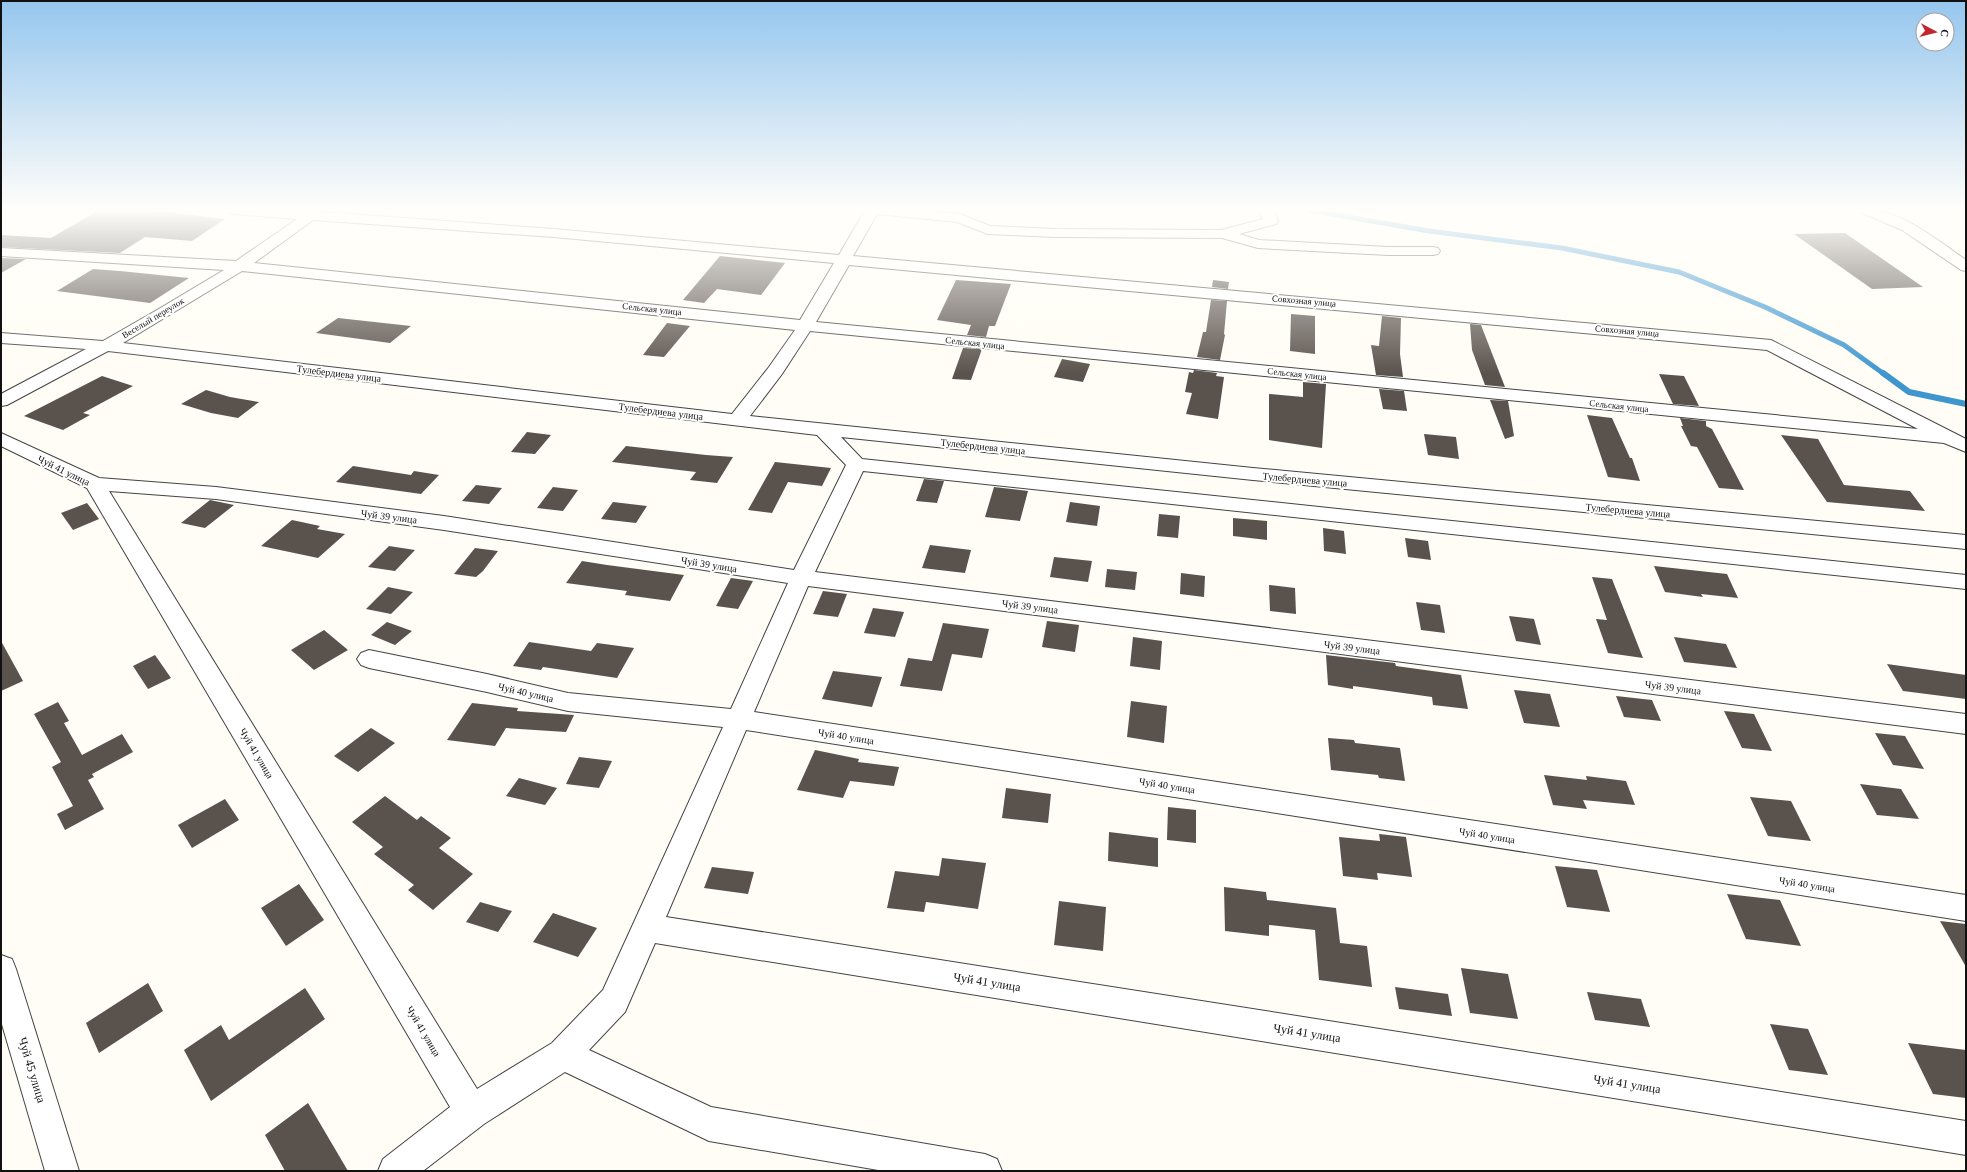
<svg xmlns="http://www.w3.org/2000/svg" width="1967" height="1172" font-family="Georgia,serif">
<rect width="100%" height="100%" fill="#fffdf5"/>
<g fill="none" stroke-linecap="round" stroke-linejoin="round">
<polyline stroke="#3f96cf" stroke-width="5" points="1308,210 1429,231 1562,248 1679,272 1765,307 1844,345 1884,374"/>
<polyline stroke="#3f96cf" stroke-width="6" points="1883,373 1909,392 1966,404"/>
</g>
<g fill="#5a524d">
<polygon points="99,210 176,212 174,213 225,219 192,241 145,237 120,253 1,247 1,235 51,238"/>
<polygon points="1845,233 1923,287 1872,289 1794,234"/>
<polygon points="720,256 785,263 761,295 717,289 704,303 683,300"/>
<polygon points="1,258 26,259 1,273"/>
<polygon points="93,269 120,271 189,278 150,303 57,291"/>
<polygon points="956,280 1011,284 995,326 989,326 986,337 967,335 971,325 937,320"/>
<polygon points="1213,280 1229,282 1228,289 1212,287"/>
<polygon points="1211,300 1227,301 1224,334 1225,335 1220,360 1197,357 1203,332 1206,332"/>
<polygon points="1291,314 1315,316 1315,354 1290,351"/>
<polygon points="1382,316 1401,318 1400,354 1403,377 1376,375 1371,345 1379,346"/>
<polygon points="338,318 411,326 390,343 316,333"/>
<polygon points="667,323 690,326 664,357 643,355"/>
<polygon points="1470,324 1481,325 1505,387 1485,385 1472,350"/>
<polygon points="963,348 982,349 971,380 952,379"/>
<polygon points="1062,359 1090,364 1083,382 1054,377"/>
<polygon points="1194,370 1217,373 1216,376 1224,377 1218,419 1186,414 1192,393 1185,392 1189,372 1193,373"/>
<polygon points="1659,374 1684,376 1699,406 1673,404"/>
<polygon points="102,376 133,386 83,413 90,415 63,430 24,416"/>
<polygon points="1303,382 1326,384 1322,448 1269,440 1269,394 1303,397"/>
<polygon points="1379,389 1404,391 1407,411 1383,409"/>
<polygon points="206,390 230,397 259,402 238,418 211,413 181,404"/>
<polygon points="1490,400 1508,401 1514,436 1505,439"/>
<polygon points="1587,415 1612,418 1630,458 1632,458 1640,481 1608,477"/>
<polygon points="1680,418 1706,421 1706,426 1712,429 1744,490 1719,488 1697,447 1691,446 1681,426 1683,426"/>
<polygon points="527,432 551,435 535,454 511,452"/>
<polygon points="1424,434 1456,437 1459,459 1428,455"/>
<polygon points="1781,435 1818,439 1844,485 1910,491 1925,511 1827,502"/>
<polygon points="626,446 706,455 733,457 717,483 690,480 696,472 612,462"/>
<polygon points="775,462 831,468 822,486 788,482 772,513 748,510"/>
<polygon points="353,466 411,475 414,471 439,475 421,494 336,482"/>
<polygon points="924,479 944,481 937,503 916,501"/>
<polygon points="476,485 502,488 489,504 462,501"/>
<polygon points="553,487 578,490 563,511 537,508"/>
<polygon points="994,487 1028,491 1020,521 985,517"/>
<polygon points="210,500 234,505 205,528 181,523"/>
<polygon points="613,502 647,506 636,523 601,519"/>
<polygon points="1070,502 1100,506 1097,526 1066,522"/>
<polygon points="87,503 99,519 73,530 61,513"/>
<polygon points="1159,514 1180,516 1178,538 1157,536"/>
<polygon points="1233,518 1267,521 1267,540 1233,536"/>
<polygon points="292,520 320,526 317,529 345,534 318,558 261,546"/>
<polygon points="1323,528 1344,531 1346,554 1324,551"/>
<polygon points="1405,538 1428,541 1431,560 1408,557"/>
<polygon points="930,545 971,550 965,573 922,568"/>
<polygon points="389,546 415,550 395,571 368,567"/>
<polygon points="475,548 498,551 483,571 476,577 454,574"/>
<polygon points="1054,557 1092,561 1088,582 1050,577"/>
<polygon points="582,561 607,565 684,575 670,601 625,595 627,591 566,583"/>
<polygon points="1654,566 1727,574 1738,598 1701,594 1703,597 1665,592"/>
<polygon points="1107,569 1137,572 1135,590 1105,587"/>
<polygon points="1181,573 1205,576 1204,597 1180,594"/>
<polygon points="1592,577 1612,579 1643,658 1608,653 1596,619 1607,620"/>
<polygon points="731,578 753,581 738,609 716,606"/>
<polygon points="1269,585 1295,588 1296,614 1270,611"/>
<polygon points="388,587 413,592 391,614 366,609"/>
<polygon points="823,591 847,594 838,617 813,614"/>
<polygon points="1416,602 1440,605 1445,633 1421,630"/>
<polygon points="873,608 904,612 895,637 864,633"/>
<polygon points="1509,616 1534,619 1541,645 1516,641"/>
<polygon points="1047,621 1079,625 1075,652 1042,647"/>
<polygon points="387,622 412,631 395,645 371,635"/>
<polygon points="943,623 989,629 982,658 952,654 942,691 900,686 908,658 932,661"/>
<polygon points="324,630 348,650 314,670 291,650"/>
<polygon points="1133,637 1162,641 1160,670 1130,666"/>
<polygon points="1674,637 1726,644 1737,668 1684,662"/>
<polygon points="1,641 23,681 1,691"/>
<polygon points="529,642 591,651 597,643 634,648 617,678 543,667 541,670 513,666"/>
<polygon points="155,655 171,678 148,689 133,666"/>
<polygon points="1326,655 1395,663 1396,666 1461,675 1468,709 1433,705 1432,697 1353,686 1353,689 1328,685"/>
<polygon points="1887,664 1966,675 1966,699 1903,691"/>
<polygon points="833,671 882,677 872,707 822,699"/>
<polygon points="1514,690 1550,694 1560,727 1524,723"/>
<polygon points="1616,696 1652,700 1661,721 1624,717"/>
<polygon points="1131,701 1167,706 1164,743 1127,737"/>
<polygon points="58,702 69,721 64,723 82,755 122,734 133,752 92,774 94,777 88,780 104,809 65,830 57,814 73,806 52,767 61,762 34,714"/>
<polygon points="472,703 518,708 517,711 574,715 566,732 506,728 495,746 447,740"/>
<polygon points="1724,711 1754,714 1772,751 1742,748"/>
<polygon points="371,728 395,743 358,772 334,756"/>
<polygon points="1875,733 1905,736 1924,769 1893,765"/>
<polygon points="1328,738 1354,740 1355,743 1400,748 1405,781 1379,778 1378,775 1331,770"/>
<polygon points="815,750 859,759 858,762 899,767 894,786 850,781 843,798 797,790"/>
<polygon points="579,757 612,761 599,788 566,784"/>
<polygon points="1544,775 1587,780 1586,776 1626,781 1635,805 1583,800 1587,809 1553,805"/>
<polygon points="519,778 557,788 545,805 506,796"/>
<polygon points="1860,784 1901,789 1919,819 1877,815"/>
<polygon points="1006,788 1051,794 1048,823 1002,818"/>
<polygon points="385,796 417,820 421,816 451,838 439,848 473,874 433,910 408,890 414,885 374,854 383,847 352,822"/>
<polygon points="1750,797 1791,801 1811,841 1768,836"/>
<polygon points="225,799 239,820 192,848 178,825"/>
<polygon points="1168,807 1196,810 1196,843 1167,840"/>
<polygon points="1109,832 1158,838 1158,867 1108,861"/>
<polygon points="1379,834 1406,837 1412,877 1377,873 1378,880 1343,876 1339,837 1380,841"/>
<polygon points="942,858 986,863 978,909 926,902 924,912 887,908 895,871 939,876"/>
<polygon points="1555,866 1597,870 1610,912 1567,907"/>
<polygon points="712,867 754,872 748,894 704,888"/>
<polygon points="299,884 324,920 286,946 261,908"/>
<polygon points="1224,887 1266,892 1267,900 1336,908 1340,943 1367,946 1372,987 1319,980 1315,930 1269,925 1269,936 1225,931"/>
<polygon points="1727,894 1780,900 1801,946 1746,939"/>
<polygon points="1059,901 1106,907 1103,951 1054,945"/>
<polygon points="480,902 512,911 498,932 466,922"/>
<polygon points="553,913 597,928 578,957 533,942"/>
<polygon points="1940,921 1966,924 1966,967"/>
<polygon points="1461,968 1508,974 1518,1019 1470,1013"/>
<polygon points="148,983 163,1011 99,1053 86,1023"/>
<polygon points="1395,987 1448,994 1452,1016 1399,1009"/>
<polygon points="305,988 325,1019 211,1101 184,1050 221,1025 229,1040"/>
<polygon points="1587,992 1641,999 1650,1027 1595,1020"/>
<polygon points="1770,1024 1808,1029 1828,1075 1789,1070"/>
<polygon points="1908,1043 1966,1050 1966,1098 1933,1094"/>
<polygon points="308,1103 348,1171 285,1171 265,1135"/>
</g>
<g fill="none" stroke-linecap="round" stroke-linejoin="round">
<g stroke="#444" stroke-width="2">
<g id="street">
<path d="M228,210H322V212L554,229L839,255L865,210H918L960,214L990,226L1056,229L1221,230L1263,219L1259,210H1273L1278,221L1276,224L1239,234L1259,240L1388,247H1433L1438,248L1440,251L1438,254L1433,255H1388L1258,248L1222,238L1056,237L988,234L957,222L877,214L853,256L1771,340L1966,439V452L1944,443L810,331L782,374L750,416L1253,468L1966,535V549L1253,480L841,437L862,459L1966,575V589L863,471L815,572L1966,714V734L808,586L754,712L1966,895V921L746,730L666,917L1966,1121V1155L655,943L625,1012L589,1050L711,1107L985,1154L997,1159L1002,1171H884L709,1141L565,1072L484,1124L423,1171H378L383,1159L450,1107L87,488L1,446V433L99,478L216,487L444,516L794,570L846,465L817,435L108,351L7,405L1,406V394L86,349L1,343V333L103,341L157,310L224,270L1,256V248L236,261L297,219L235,214L230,213ZM313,220L554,237L834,263L800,320L254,263ZM849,265L1767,350L1918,429L816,322ZM242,271L795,330L769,367L732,414L123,343ZM109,491L216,499L444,530L788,583L731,709L568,693L487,674L369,650L361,653L357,659L361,665L369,668L487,692L568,711L723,727L603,990L552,1043L477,1089Z"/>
<path d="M1860,210C1899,207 1935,239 1966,260V271L1961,270L1902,230L1862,213Z"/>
<polygon points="1,955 12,959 16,969 79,1171 45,1171 1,1021"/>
</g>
</g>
<use href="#street" fill="#fff" fill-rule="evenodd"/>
</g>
<linearGradient id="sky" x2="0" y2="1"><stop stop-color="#95c6ee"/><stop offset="0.56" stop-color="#fffefa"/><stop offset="1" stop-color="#fffefa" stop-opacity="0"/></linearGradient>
<rect width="1967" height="374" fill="url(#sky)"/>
<g text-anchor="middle" stroke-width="4" stroke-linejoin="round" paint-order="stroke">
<g font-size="9" fill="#111" stroke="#fff">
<text transform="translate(1304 301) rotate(5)" y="3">Совхозная улица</text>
<text transform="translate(652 309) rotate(6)" y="3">Сельская улица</text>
<text transform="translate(153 318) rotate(-31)" y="3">Веселый переулок</text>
<text transform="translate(1627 331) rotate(5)" y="3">Совхозная улица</text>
<text transform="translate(975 343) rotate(6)" y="3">Сельская улица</text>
<text transform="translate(1297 374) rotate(6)" y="3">Сельская улица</text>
<text transform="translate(1619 406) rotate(6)" y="3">Сельская улица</text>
</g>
<g font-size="10" fill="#111" stroke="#fff">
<text transform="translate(339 373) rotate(7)" y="4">Тулебердиева улица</text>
<text transform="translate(661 411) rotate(7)" y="4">Тулебердиева улица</text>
<text transform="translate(983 446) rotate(6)" y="4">Тулебердиева улица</text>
<text transform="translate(64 470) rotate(26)" y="4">Чуй 41 улица</text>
<text transform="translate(1305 479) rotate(5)" y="4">Тулебердиева улица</text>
<text transform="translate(1628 510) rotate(5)" y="4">Тулебердиева улица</text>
<text transform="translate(389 516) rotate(7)" y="4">Чуй 39 улица</text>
<text transform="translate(709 564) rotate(9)" y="4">Чуй 39 улица</text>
<text transform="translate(1030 606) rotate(7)" y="4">Чуй 39 улица</text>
<text transform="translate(1352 647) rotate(7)" y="4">Чуй 39 улица</text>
<text transform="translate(1673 687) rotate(7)" y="4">Чуй 39 улица</text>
<text transform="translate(526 692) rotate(13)" y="4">Чуй 40 улица</text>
<text transform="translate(846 736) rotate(9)" y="4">Чуй 40 улица</text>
<text transform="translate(257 753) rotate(59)" y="4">Чуй 41 улица</text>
<text transform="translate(1167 785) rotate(9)" y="4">Чуй 40 улица</text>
<text transform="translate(1487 835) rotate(9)" y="4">Чуй 40 улица</text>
<text transform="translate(1807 884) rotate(9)" y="4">Чуй 40 улица</text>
<text transform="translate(424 1031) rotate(59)" y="4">Чуй 41 улица</text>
</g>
<g font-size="12" fill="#111" stroke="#fff">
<text transform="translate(987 982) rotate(9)" y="4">Чуй 41 улица</text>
<text transform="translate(1307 1033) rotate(9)" y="4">Чуй 41 улица</text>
<text transform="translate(32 1070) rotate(73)" y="4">Чуй 45 улица</text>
<text transform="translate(1627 1084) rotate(9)" y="4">Чуй 41 улица</text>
</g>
</g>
<rect width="1967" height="1172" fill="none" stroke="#111111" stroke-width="4"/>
<g transform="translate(1935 32) rotate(97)"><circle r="19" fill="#ffffff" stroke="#a0a0a0"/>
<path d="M0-3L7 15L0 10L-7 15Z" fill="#c4262e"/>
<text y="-6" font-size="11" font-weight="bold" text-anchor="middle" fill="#111111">С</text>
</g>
</svg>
